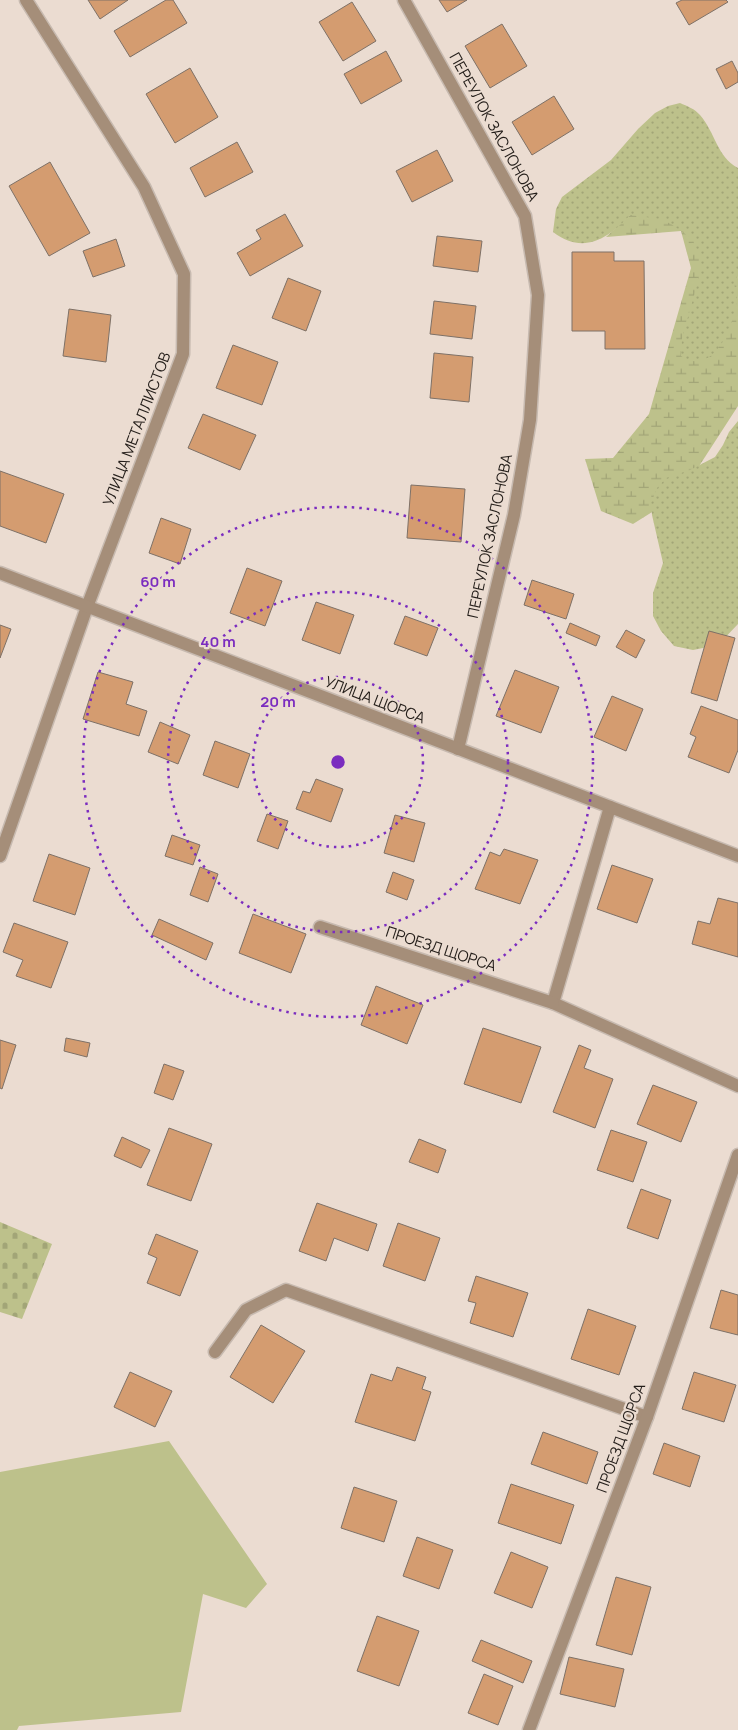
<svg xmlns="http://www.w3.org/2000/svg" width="738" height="1730" font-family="Manrope,sans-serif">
<defs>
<pattern id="wetland-marsh" width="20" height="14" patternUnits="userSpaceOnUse" patternTransform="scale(1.25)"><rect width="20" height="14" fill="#bdc18b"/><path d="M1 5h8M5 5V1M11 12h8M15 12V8" fill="none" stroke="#a2a577"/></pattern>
<pattern id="cemetery-stones" width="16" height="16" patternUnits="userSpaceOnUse" patternTransform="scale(1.25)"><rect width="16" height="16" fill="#bdc18b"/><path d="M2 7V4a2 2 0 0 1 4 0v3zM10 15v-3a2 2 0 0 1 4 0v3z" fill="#a2a577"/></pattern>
<pattern id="garden-dots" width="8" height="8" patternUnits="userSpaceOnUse" patternTransform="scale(1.25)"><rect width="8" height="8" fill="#bdc18b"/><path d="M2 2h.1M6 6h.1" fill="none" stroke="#a2a577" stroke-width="1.8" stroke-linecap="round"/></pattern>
</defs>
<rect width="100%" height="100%" fill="#ebdcd1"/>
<polygon fill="#bdc18b" points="169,1441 267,1584 246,1608 203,1594 181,1712 19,1726 17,1730 0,1730 0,1472"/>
<polygon fill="url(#wetland-marsh)" points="667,196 738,252 738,406 681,494 633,524 601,511 585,459 613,458 649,414 691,268 681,231 606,237 634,211"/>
<polygon fill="url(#cemetery-stones)" points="0,1222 52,1244 22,1319 0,1312"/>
<g fill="url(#garden-dots)">
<path d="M680,103C687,106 695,109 700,115C715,132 717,157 738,168V274L734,284C735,289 738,294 737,299C735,320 719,366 692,361C689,361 684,358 681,356L682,338L697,285L701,258L691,238L671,224L660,219L630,215C608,239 583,255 553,232L556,209L562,197L611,160L638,129L655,113L668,106Z"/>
<polygon points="738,421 738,624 718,645 693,650 674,646 661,631 653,616 653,593 663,563 652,515 651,503 657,488 666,478 690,470 715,457 723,445 729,432"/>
</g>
<g fill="#d49c70" stroke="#7e7167">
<polygon points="88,0 128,0 100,19"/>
<polygon points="166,0 173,0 187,23 130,57 114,31"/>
<polygon points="439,0 467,0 447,12"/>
<polygon points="682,0 726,0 728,2 689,25 676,3"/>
<polygon points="352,2 376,41 343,61 319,22"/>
<polygon points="502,24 527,66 490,88 465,46"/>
<polygon points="386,51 402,81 361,104 344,74"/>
<polygon points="732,61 738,73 738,82 726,89 716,69"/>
<polygon points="190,68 218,117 175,143 146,94"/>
<polygon points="554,96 574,129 532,155 512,122"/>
<polygon points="237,142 253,172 205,197 190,168"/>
<polygon points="437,150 453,181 412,202 396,171"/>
<polygon points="50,162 90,233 49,256 9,186"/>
<polygon points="285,214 303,246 250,276 237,253 261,239 256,230"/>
<polygon points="437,236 482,241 478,272 433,266"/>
<polygon points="116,239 125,266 93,277 83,251"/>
<polygon points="572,252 614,252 614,261 644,261 645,349 605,349 605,331 572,331"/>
<polygon points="288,278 321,291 306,331 272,318"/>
<polygon points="434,301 476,306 472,339 430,334"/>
<polygon points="69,309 111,315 106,362 63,356"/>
<polygon points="233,345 278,362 262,405 216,388"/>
<polygon points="434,353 473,357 469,402 430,398"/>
<polygon points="203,414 256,435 240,470 188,448"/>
<polygon points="0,471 64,494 46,543 0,526"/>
<polygon points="411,485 465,489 461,542 407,538"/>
<polygon points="161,518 191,529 180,564 149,553"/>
<polygon points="247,568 282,581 265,626 230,613"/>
<polygon points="532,580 574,594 566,619 524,605"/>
<polygon points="316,602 354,615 340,654 302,640"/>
<polygon points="405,616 438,628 427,656 394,644"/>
<polygon points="570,623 600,636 596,646 566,633"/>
<polygon points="0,625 11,629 0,658"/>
<polygon points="626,630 645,640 636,658 616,647"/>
<polygon points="709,631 735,638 717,701 691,693"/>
<polygon points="515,670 559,687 541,733 496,716"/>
<polygon points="98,672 133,682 126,704 147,711 139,736 83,719"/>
<polygon points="612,696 643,709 626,751 594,737"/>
<polygon points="701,706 738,720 738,750 729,773 688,757 696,737 690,734"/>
<polygon points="160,722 190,735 178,764 148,752"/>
<polygon points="215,741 250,754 238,788 203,775"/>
<polygon points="316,779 343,789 331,822 296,809 303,791 310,793"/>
<polygon points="267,814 288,821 278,849 257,841"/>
<polygon points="395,815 425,823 414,862 384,853"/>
<polygon points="172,835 200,845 193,865 165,856"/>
<polygon points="504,849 538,860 520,904 475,889 490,852 500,856"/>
<polygon points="49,854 90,868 75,915 33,901"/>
<polygon points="612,865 653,879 637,923 597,909"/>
<polygon points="200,867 218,874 208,902 190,895"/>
<polygon points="393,872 414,880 407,900 386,892"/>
<polygon points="718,898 738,903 738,957 692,944 698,921 710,924"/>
<polygon points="253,914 306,934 291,973 239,953"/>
<polygon points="159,919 213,943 206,960 152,935"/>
<polygon points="14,923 68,942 51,988 16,976 23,960 3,952"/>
<polygon points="376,986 423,1005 407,1044 361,1025"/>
<polygon points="483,1028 541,1047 521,1103 464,1084"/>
<polygon points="66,1038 90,1043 87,1057 64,1051"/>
<polygon points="0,1040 16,1045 2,1089 0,1088"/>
<polygon points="579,1045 591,1050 584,1068 613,1079 595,1128 553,1112"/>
<polygon points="164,1064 184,1071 173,1100 154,1093"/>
<polygon points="653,1085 697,1102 681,1142 637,1124"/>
<polygon points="169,1128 212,1144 191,1201 147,1185"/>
<polygon points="611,1130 647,1142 633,1182 597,1170"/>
<polygon points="122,1137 150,1150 141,1168 114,1156"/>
<polygon points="419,1139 446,1150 438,1173 409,1162"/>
<polygon points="641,1189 671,1200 658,1239 627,1228"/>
<polygon points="317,1203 377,1224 368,1251 334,1238 326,1261 299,1251"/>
<polygon points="398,1223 440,1238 425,1281 383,1266"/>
<polygon points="156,1234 198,1251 180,1296 147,1283 157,1258 148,1254"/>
<polygon points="476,1276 528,1293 513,1337 470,1323 476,1303 468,1301"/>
<polygon points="721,1290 738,1295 738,1335 710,1328"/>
<polygon points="588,1309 636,1326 619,1375 571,1359"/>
<polygon points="261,1325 305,1351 273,1403 230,1377"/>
<polygon points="397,1367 426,1377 422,1389 431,1392 415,1441 355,1422 371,1374 392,1381"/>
<polygon points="130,1372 172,1391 155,1427 114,1407"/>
<polygon points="694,1372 736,1385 724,1422 682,1409"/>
<polygon points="543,1432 598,1452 587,1484 531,1464"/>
<polygon points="664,1443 700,1456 690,1487 653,1474"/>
<polygon points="511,1484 574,1505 561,1544 498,1523"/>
<polygon points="354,1487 397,1501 384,1542 341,1528"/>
<polygon points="417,1537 453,1550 439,1589 403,1576"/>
<polygon points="511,1552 548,1567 532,1608 494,1593"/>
<polygon points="616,1577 651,1587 632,1655 596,1645"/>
<polygon points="377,1616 419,1631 399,1686 357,1671"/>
<polygon points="481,1640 532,1661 523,1683 472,1661"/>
<polygon points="569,1657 624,1669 615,1707 560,1694"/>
<polygon points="484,1674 513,1686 498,1725 468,1713"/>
</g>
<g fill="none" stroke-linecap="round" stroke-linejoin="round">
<g stroke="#c7bab0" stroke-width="15">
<polyline id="service" points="215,1352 246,1310 286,1290 647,1417"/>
</g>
<g stroke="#c7bab0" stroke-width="15">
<g id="minor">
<polyline points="404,0 525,216 538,295 530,420 514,515 458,749"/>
<polyline points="610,807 553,1003 738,1086"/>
<polyline points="0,856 87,607 183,354 184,274 144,187 26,0"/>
<polyline points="320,927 553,1003"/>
<polyline points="529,1730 647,1417 738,1155"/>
</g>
</g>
<g stroke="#c7bab0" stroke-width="15">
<polyline id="tertiary" points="0,573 738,856"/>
</g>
<use href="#service" stroke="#a58e79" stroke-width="12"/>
<use href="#minor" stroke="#a58e79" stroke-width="12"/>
<use href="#tertiary" stroke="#a58e79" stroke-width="12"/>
</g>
<g fill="none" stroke="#7b2cbf" stroke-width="2.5" stroke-dasharray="2.5 5">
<circle cx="338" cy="762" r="85"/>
<circle cx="338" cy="762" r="170"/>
<circle cx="338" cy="762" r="255"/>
</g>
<g text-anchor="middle" stroke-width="4.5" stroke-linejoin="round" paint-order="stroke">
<g font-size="15" fill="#231d19" stroke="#ebdcd1">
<text transform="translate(494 127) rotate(61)" y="5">ПЕРЕУЛОК ЗАСЛОНОВА</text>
<text transform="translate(137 429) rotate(-69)" y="5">УЛИЦА МЕТАЛЛИСТОВ</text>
<text transform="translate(490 536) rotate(-78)" y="5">ПЕРЕУЛОК ЗАСЛОНОВА</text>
<text transform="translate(375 700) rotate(21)" y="5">УЛИЦА ЩОРСА</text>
<text transform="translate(441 949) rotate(18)" y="5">ПРОЕЗД ЩОРСА</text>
<text transform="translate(621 1438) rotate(-70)" y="5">ПРОЕЗД ЩОРСА</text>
</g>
</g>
<circle cx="338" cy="762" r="8" fill="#7b2cbf" stroke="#ebdcd1" stroke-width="2.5"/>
<g font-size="15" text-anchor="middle" font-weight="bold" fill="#7b2cbf" stroke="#ebdcd1" stroke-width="4.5" stroke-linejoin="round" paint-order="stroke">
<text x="158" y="587">60 m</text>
<text x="218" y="647">40 m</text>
<text x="278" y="707">20 m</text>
</g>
</svg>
